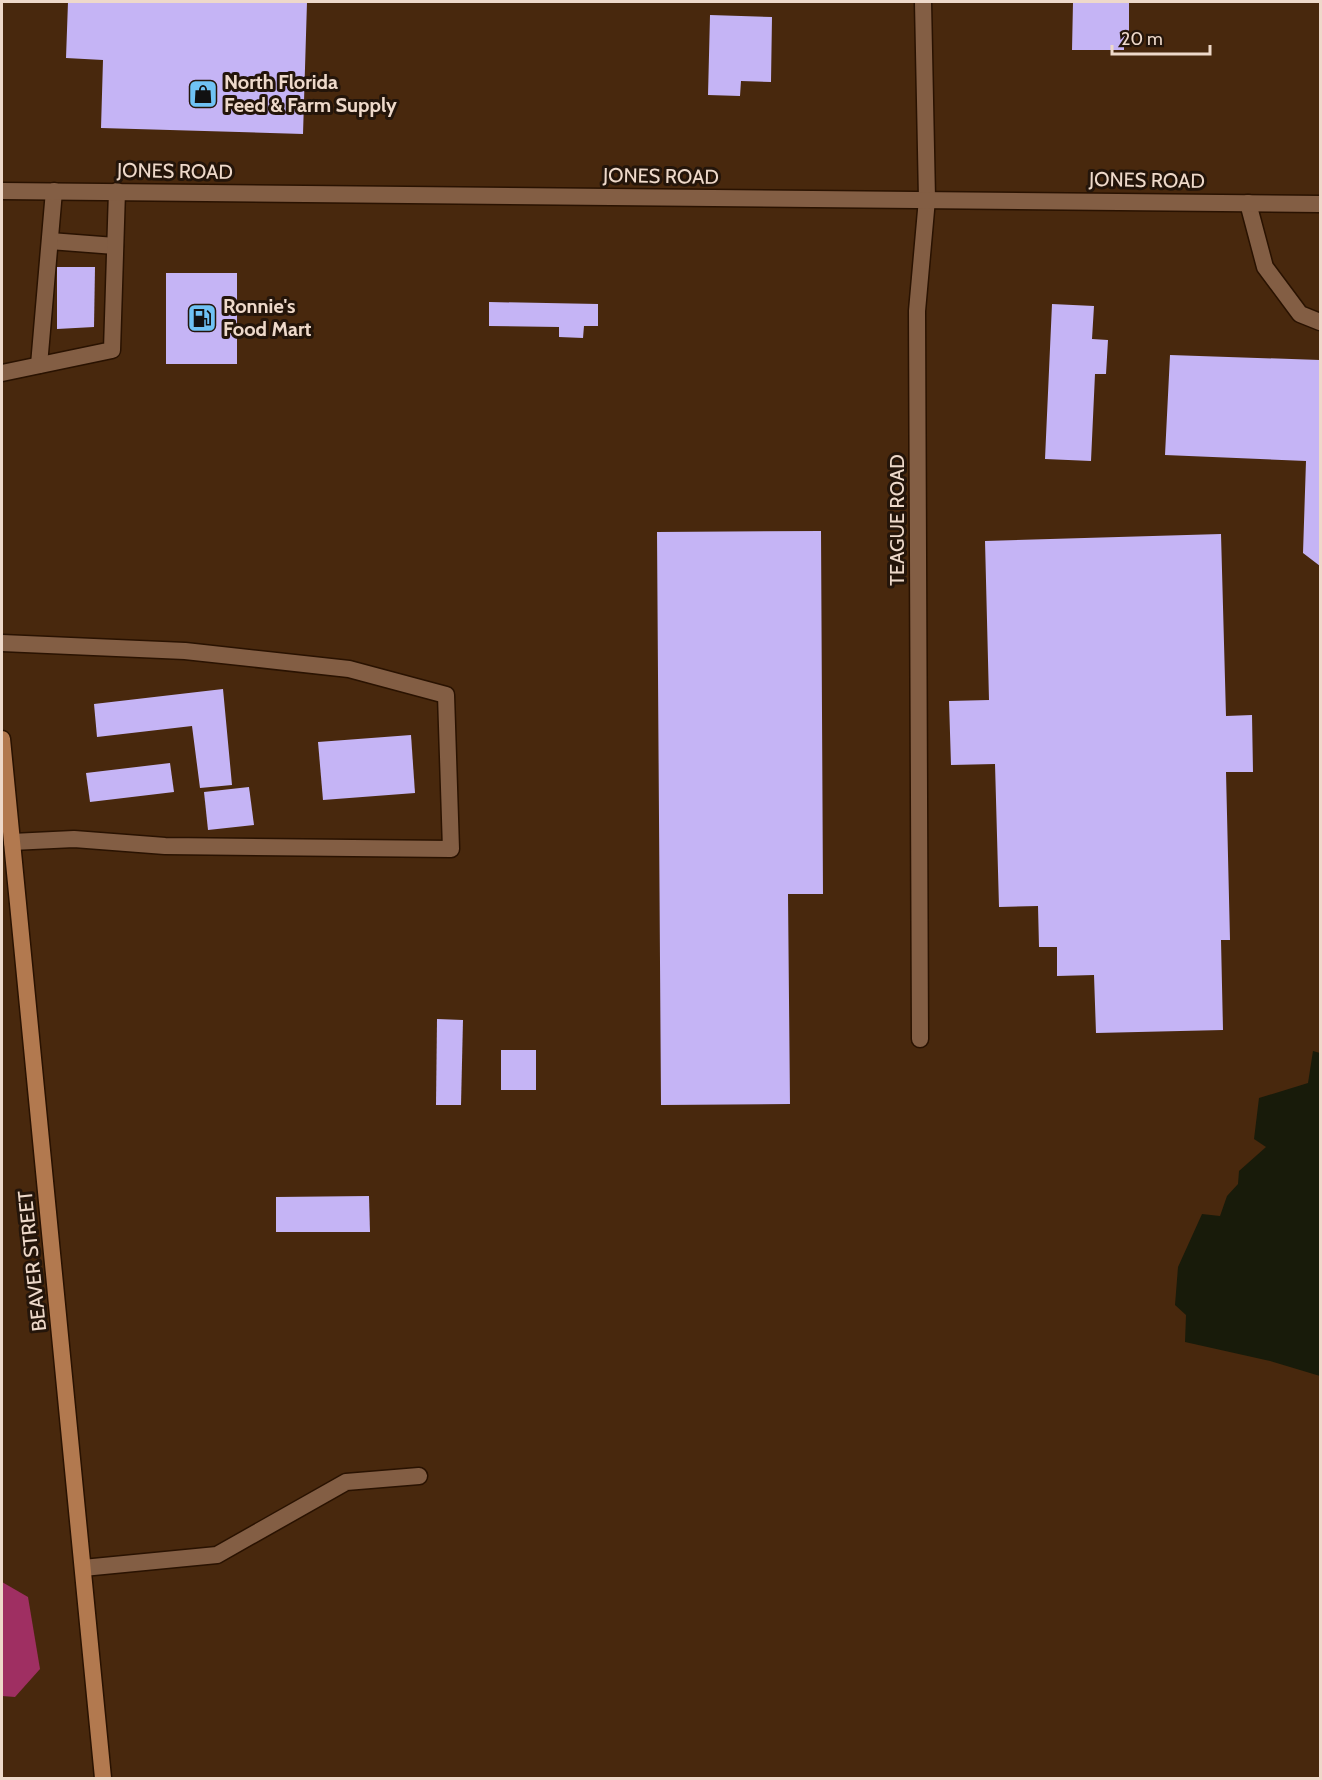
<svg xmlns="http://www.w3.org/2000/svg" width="1322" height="1780" font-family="Cabin,sans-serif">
<rect width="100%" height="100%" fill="#48280d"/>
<polygon fill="#9f2f62" points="2,1582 28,1597 40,1669 15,1697 2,1696"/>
<polygon fill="#181b0a" points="1313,1051 1320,1053 1320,1376 1270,1361 1185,1342 1186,1315 1175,1305 1178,1267 1202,1214 1220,1216 1227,1196 1238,1184 1239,1171 1266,1147 1254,1139 1259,1098 1308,1083"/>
<g fill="#c5b4f5">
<polygon points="68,2 307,2 303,134 101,128 103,60 66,58"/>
<polygon points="1073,2 1129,2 1129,37 1124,37 1124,50 1072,50"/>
<polygon points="710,15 772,17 771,82 741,81 740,96 708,95"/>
<polygon points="57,267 95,267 94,327 57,329"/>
<rect x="166" y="273" width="71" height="91"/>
<polygon points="489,302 598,304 598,326 584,326 583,338 559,337 559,327 489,326"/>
<polygon points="1052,304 1094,306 1092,339 1108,340 1106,374 1095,374 1091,461 1045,459"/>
<polygon points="1170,355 1320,360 1320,566 1303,553 1306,461 1165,455"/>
<polygon points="821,531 823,894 788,894 790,1104 661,1105 657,532"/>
<polygon points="1221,534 1226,716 1252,715 1253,772 1226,772 1230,940 1221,940 1223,1030 1096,1033 1094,975 1057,976 1057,947 1039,947 1038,906 999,907 995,764 951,765 949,701 989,700 985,541"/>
<polygon points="223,689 232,785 200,788 192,726 97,737 94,704"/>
<polygon points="411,735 415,793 323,800 318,742"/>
<polygon points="170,763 174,792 90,802 86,773"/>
<polygon points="249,787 254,825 208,830 204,792"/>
<polygon points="437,1019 463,1020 461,1105 436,1105"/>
<rect x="501" y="1050" width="35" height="40"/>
<polygon points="369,1196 370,1232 276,1232 276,1197"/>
</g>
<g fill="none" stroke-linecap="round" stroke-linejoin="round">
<g stroke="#291201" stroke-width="19">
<g id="service">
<polyline points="1248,203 1265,267 1300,314 1320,322"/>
<polyline points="50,241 115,246"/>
<polyline points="39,365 54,191"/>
<polyline points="2,373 112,350 117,191"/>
<polyline points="2,643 185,651 349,669 446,695 451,849 165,846 74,839 12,842"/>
<polyline points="83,1568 217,1555 346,1482 419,1476"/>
</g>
</g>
<g stroke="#291201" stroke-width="19">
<polyline id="minor" points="920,1039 917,311 927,199 923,2"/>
</g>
<g stroke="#291201" stroke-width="19">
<polyline id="tertiary" points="2,191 1320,204"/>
</g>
<g stroke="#291201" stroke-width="19">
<polyline id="primary" points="2,739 103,1778"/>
</g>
<use href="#service" stroke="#835e44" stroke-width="16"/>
<use href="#minor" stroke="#835e44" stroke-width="16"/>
<use href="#tertiary" stroke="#835e44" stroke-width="16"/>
<use href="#primary" stroke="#b2794f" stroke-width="16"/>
</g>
<defs>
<g id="shop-square" transform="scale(1.5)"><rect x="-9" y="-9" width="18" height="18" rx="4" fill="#6fc2f4" stroke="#24150a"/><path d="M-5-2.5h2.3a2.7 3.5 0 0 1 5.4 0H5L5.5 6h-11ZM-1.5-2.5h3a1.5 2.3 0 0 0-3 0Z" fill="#111"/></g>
<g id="fuel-square" transform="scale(1.5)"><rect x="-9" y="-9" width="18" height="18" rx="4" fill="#6fc2f4" stroke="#24150a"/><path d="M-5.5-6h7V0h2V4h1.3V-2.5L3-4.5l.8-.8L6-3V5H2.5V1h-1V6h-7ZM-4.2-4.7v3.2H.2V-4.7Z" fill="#111"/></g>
</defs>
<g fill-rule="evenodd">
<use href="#shop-square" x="203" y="94"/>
<use href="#fuel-square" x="202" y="318"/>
</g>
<g text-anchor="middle" stroke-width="6" stroke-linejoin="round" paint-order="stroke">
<g font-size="20" font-weight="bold" fill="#eed9ca" stroke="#24150a" text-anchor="start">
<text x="224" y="89">North Florida<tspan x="224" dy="23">Feed &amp; Farm Supply</tspan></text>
<text x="223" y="313">Ronnie's<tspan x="223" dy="23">Food Mart</tspan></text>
</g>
<g font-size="20" fill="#eed9ca" stroke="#24150a">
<text transform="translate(175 171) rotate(1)" y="7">JONES ROAD</text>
<text transform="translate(661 176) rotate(1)" y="7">JONES ROAD</text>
<text transform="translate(1147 180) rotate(1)" y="7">JONES ROAD</text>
<text transform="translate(897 520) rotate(-90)" y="7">TEAGUE ROAD</text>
<text transform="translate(32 1261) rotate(-96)" y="7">BEAVER STREET</text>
</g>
</g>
<rect width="1322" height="1780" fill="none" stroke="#eed9ca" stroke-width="6"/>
<path d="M1112 45v9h98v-9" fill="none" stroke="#eed9ca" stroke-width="3"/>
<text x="1121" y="45" font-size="18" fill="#eed9ca" stroke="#24150a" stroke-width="4.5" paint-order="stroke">20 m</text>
</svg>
